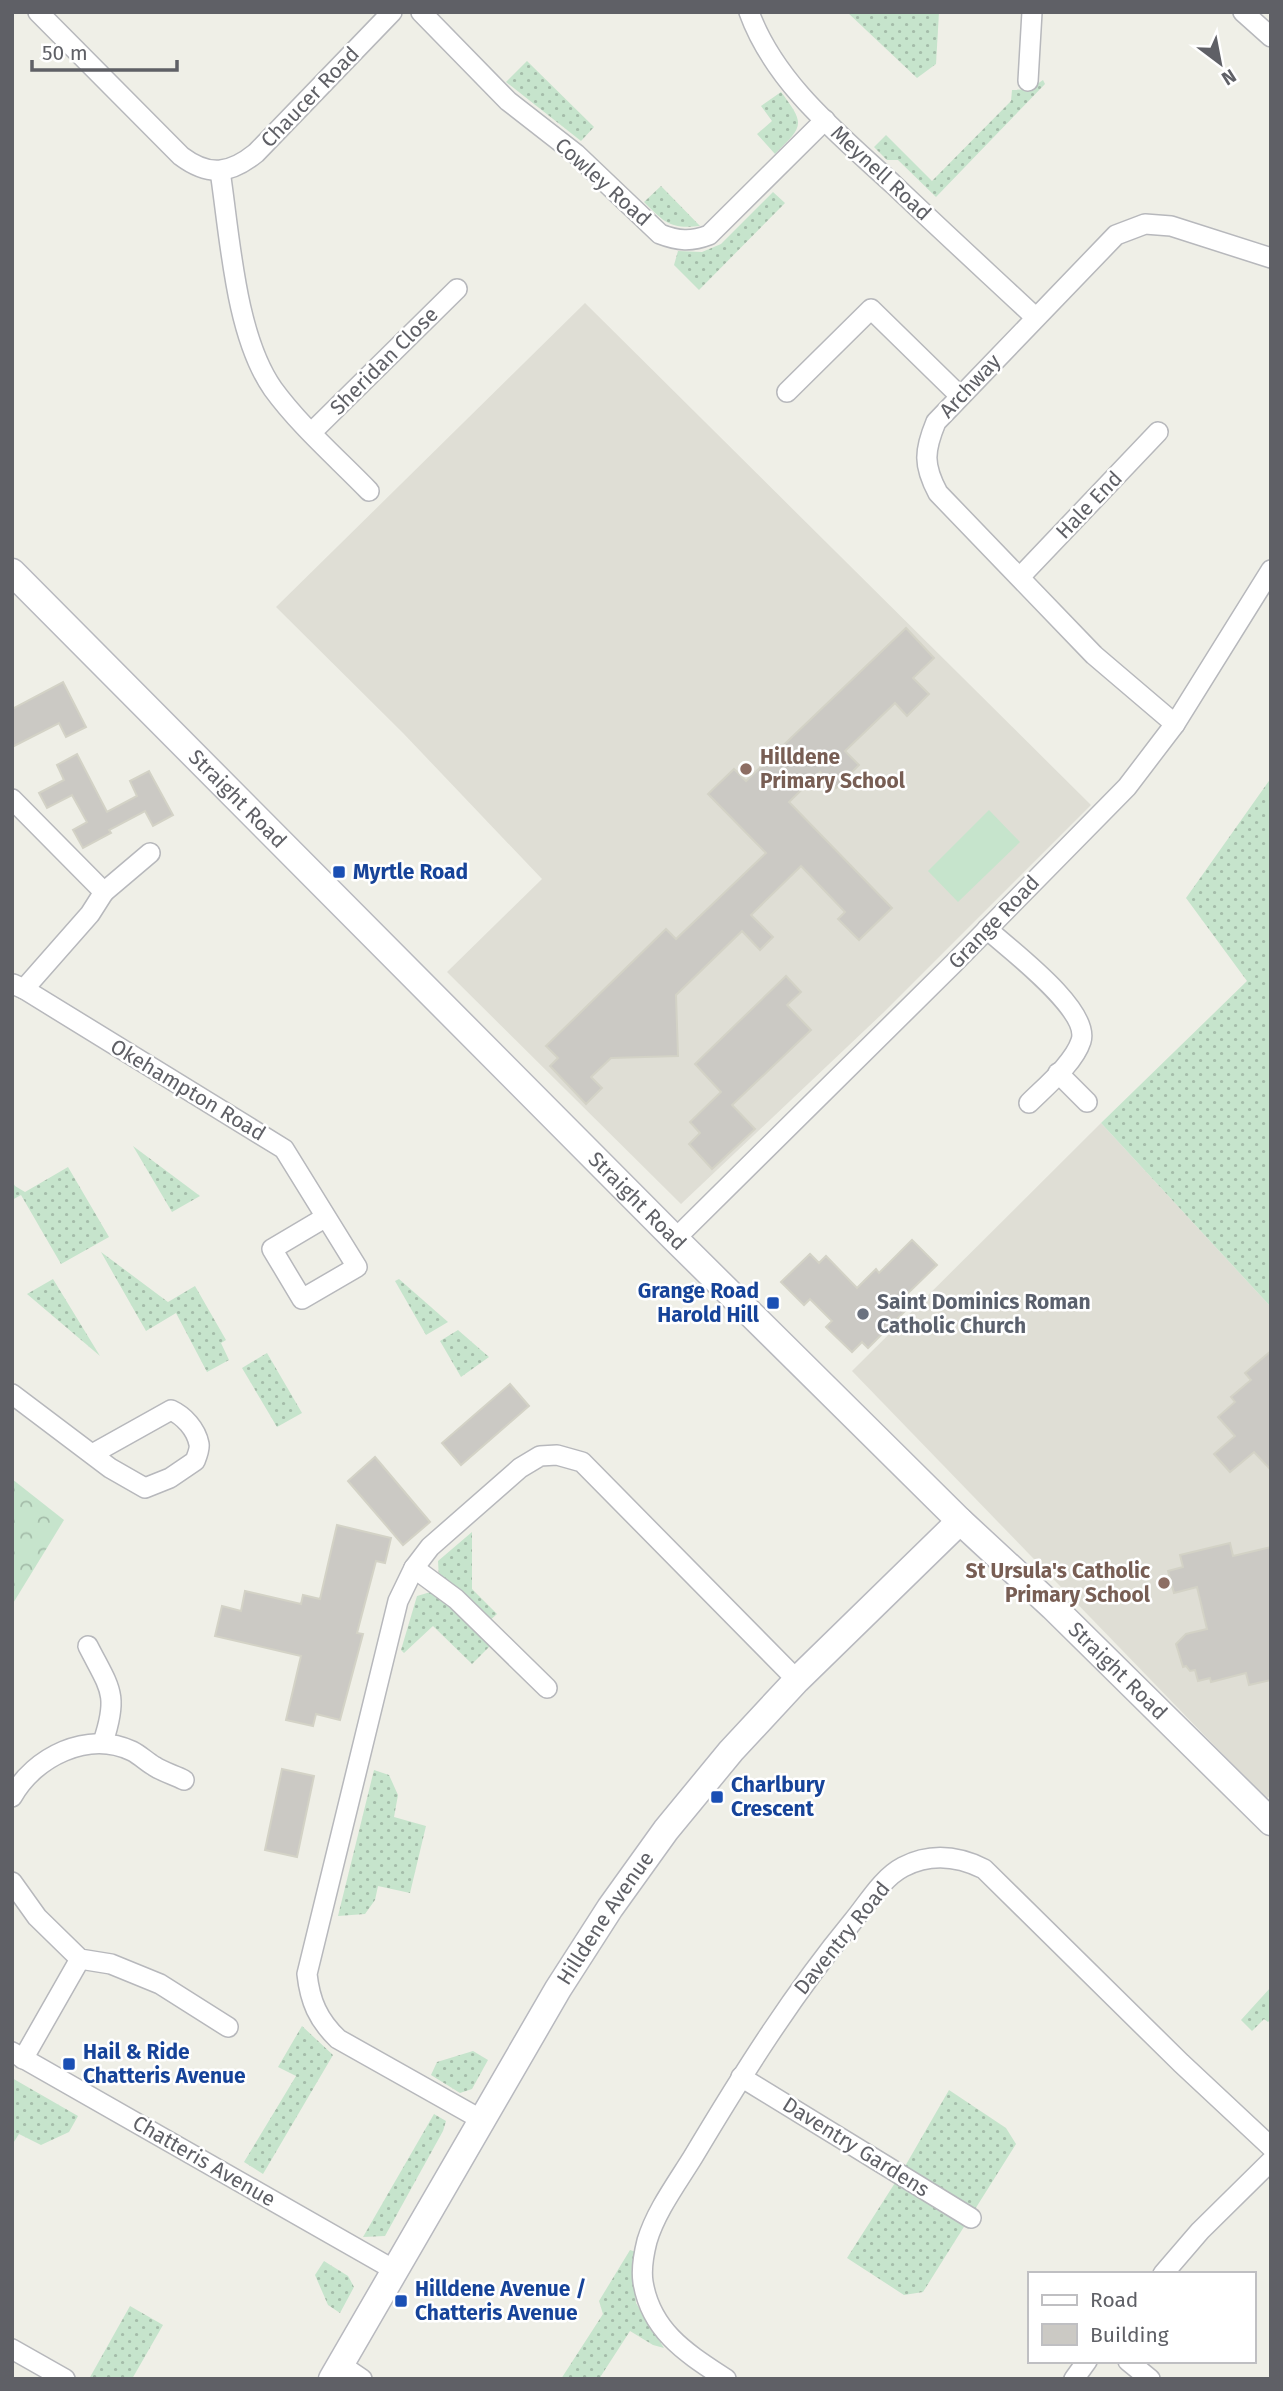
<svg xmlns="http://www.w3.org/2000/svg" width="1283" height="2391" font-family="'Fira Sans',sans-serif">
<defs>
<pattern id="grass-dots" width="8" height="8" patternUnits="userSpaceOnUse" patternTransform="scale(1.75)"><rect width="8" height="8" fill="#c6e4cc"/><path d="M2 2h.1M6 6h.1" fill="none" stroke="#a4bca9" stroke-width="1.8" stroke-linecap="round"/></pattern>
<pattern id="park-crowns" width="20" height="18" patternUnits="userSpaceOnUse" patternTransform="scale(1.75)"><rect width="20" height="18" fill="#c6e4cc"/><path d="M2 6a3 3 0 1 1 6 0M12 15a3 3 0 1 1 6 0" fill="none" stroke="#a4bca9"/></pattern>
</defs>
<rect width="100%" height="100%" fill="#efefe7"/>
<g fill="#dfded5">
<polygon points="585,303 1091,805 884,1012 681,1204 447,972 542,879 403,733 276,607"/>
<polygon points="1101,1123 1271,1307 1271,1795 1266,1799 852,1371"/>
</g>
<g fill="url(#grass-dots)">
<polygon points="847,12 939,12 936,64 917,78"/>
<polygon points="527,61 594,127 581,141 506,82"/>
<polygon points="1043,80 1045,84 936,197 898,160 887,160 874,147 886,135 932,181 1011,101 1012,90 1030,89"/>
<path d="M781,92C806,125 803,126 775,154L757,134L772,121L761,106Z"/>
<path d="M661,186L700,226C670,229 665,223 644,202Z"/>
<polygon points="773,192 785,203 699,290 674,265 678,251 702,252 721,244"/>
<polygon points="1271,778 1271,1307 1101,1123 1247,981 1186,898"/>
<polygon points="133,1146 200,1196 172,1212"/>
<polygon points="68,1167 109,1237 61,1264 21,1195 12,1200 12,1181 15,1186 25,1192"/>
<polygon points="101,1252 168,1302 195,1286 226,1340 221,1343 229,1360 207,1372 176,1313 146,1331"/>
<polygon points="53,1279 100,1356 27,1294"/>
<polygon points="399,1279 448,1322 426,1335 395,1281"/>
<polygon points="458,1330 489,1357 461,1377 440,1341"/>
<polygon points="267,1353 302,1413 277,1427 242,1368"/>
<polygon points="472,1532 472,1589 497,1614 488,1622 439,1578 438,1561"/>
<polygon points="434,1591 493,1643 472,1664 433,1626 404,1653 401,1650 417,1596"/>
<polygon points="374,1770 389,1775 398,1795 394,1817 426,1826 410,1893 378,1886 375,1900 365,1914 338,1916"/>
<polygon points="1271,1987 1271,2019 1268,2022 1264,2019 1252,2031 1241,2020"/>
<polygon points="302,2026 333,2055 263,2174 244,2162 296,2076 278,2067"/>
<polygon points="473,2051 488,2060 472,2089 460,2093 431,2075 437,2062"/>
<polygon points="12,2078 78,2116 69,2132 41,2145 19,2134 12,2145"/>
<polygon points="949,2090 1006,2128 1016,2144 923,2292 904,2295 847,2258 900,2175"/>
<polygon points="434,2114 446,2121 443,2131 385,2236 363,2237"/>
<polygon points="630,2250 636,2252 634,2276 636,2303 664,2348 653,2345 630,2331 599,2379 561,2379 603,2314 599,2301"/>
<polygon points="324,2261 348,2276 354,2287 340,2313 328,2305 315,2275"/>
<polygon points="130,2306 163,2325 132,2379 89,2379"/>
</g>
<polygon fill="url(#park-crowns)" points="12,1479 64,1520 12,1605"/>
<polygon fill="#c6e4cc" points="989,810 1020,842 958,902 928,871"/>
<g fill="#cbc9c4" stroke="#d3d2c6" stroke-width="2">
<polygon points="906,628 934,658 913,678 929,694 907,716 895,703 845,751 859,765 836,788 820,772 789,802 892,908 859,940 838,919 845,912 801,866 751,915 773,937 760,950 742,931 676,995 678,1056 611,1058 591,1077 602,1088 586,1104 550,1066 558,1058 546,1046 666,929 676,939 766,853 708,794 734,769 746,781"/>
<polygon points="63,682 86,727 66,737 59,723 12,747 12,709"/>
<polygon points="77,754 107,812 137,796 130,781 149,771 173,815 153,826 145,811 109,830 111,833 83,848 73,830 87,822 72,795 47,808 39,793 64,780 57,765"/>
<polygon points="786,976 801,992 787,1005 811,1030 732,1105 755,1129 712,1169 689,1144 700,1133 690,1122 721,1092 695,1064"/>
<polygon points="912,1240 937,1265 906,1295 913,1303 868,1348 862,1342 852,1352 826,1327 832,1321 810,1299 804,1305 781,1282 810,1254 819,1263 826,1256 857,1288 876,1269 879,1273"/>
<polygon points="1271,1351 1271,1470 1254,1452 1230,1472 1214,1454 1235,1436 1218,1417 1235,1402 1231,1397 1251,1380 1245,1373"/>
<polygon points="510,1384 529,1406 461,1465 442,1443"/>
<polygon points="375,1457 430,1522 403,1545 348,1481"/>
<polygon points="337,1525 391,1538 385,1563 376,1561 357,1633 363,1634 340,1720 316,1714 313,1726 286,1720 301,1656 215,1636 222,1606 241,1611 245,1591 301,1604 303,1595 320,1599"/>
<polygon points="1230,1543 1233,1556 1271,1547 1271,1680 1249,1685 1246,1673 1211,1682 1210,1678 1198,1681 1195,1670 1190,1671 1186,1666 1183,1667 1176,1644 1186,1634 1207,1629 1197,1587 1174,1593 1168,1571 1183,1567 1180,1555"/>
<polygon points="282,1769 314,1776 297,1857 265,1850"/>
</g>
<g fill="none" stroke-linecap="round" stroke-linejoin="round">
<g stroke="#b7b8bc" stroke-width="22">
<g id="street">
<path d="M38,12L181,156C209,177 230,174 256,153L392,12"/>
<path d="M421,12L508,101L576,154L660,234C678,241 691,242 709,235L825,120"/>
<path d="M749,12C775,84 840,135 895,186C941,230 988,273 1035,317"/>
<polyline points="1243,12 1271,37"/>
<polyline points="1028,81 1032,12"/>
<path d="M220,171C230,236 235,335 273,389C300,426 337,458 369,491"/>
<polyline points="787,392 871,309 960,396"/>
<polyline points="312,432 457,289"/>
<polyline points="1020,577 1158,432"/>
<path d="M1175,724L1094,655L938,493C923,465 924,451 936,422L1116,235L1145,224L1171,226L1271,258"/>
<polyline points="12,799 104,892 90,914 24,989 13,984"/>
<polyline points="104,892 150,853"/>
<path d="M987,929C1009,949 1091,1010 1081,1041C1074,1063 1045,1087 1029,1103"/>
<polyline points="24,989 284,1149 357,1267 302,1299 272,1249 326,1217"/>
<polyline points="1058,1073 1087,1102"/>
<polyline points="675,1239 953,964 1127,787 1175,724 1271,570"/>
<path d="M12,1394L110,1468L145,1488L170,1478L195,1461C197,1456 200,1449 199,1444C196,1429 184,1416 171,1410L94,1453"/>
<polyline points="414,1568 456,1599 547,1688"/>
<path d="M88,1646C110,1689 119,1694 103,1742"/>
<path d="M12,1797C34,1757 88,1730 132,1751C140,1755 147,1762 154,1766C163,1772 174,1775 184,1780"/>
<polyline points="12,1882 37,1917 80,1959 111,1964 160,1984 228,2027"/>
<polyline points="12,2052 396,2271"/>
<polyline points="23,2059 80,1959"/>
<polyline points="741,2077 971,2218"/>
<path d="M482,2120L338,2039C318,2020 310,2001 307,1974L398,1601L414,1568L430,1547L520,1468L540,1456L557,1455L582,1462L797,1680"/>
<polyline points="1163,2274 1200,2231 1271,2161"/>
<polyline points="12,2349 65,2379"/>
<polyline points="1128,2361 1150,2379"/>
<polyline points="340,2364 362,2379"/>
<path d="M726,2379C688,2354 651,2332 643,2282C641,2269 644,2253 647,2241C656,2211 677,2183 693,2157C742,2075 792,1995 853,1921C868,1903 882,1878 903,1867C930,1853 958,1856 984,1869L1181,2063L1271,2147"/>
<polyline points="1074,2379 1087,2361"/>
</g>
</g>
<g stroke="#b8b9bf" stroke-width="29">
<g id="secondary">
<path id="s1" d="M12,572L675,1239L960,1521L1053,1607L1271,1822"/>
<path id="s2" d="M332,2379L558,1989L610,1908L666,1830L731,1751L797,1680L960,1521"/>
</g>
</g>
<use href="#street" stroke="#fff" stroke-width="19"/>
<use href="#secondary" stroke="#fff" stroke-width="26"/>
</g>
<g fill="#8d6e63" stroke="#fff" stroke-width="2.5">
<circle cx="746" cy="769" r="7"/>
<circle cx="1164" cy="1583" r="7"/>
</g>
<g fill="#1a4fb4" stroke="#fff" stroke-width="2.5">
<rect x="332" y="865" width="14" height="14" rx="3.5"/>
<rect x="766" y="1296" width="14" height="14" rx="3.5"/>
<rect x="710" y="1790" width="14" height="14" rx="3.5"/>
<rect x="62" y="2057" width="14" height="14" rx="3.5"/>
<rect x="394" y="2294" width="14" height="14" rx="3.5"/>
</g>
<circle fill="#6b7280" stroke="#fff" stroke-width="2.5" cx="863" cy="1314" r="7"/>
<g text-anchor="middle" stroke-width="5" stroke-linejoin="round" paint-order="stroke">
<g font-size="21" fill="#5f6066" stroke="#fff">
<text transform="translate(310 97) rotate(-46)" y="7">Chaucer Road</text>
<text transform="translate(881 173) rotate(43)" y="7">Meynell Road</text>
<text transform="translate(603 182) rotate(42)" y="7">Cowley Road</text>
<text transform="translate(384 361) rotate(-45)" y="7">Sheridan Close</text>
<text transform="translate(970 386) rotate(-47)" y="7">Archway</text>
<text transform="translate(1089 505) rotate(-46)" y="7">Hale End</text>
<text dy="7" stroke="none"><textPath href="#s1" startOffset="320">Straight Road</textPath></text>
<text transform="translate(994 922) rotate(-46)" y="7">Grange Road</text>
<text transform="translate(188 1090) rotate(31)" y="7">Okehampton Road</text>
<text dy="7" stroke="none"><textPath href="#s1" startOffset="887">Straight Road</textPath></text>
<text dy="7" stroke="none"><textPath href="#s1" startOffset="1559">Straight Road</textPath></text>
<text dy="7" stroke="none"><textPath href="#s2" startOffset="536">Hilldene Avenue</textPath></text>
<text transform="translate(842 1938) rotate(-51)" y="7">Daventry Road</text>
<text transform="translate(856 2147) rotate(32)" y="7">Daventry Gardens</text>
<text transform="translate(204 2161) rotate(30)" y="7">Chatteris Avenue</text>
</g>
<g font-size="21" font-weight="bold" fill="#785e54" stroke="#fff" text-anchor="start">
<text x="760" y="764">Hilldene<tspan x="760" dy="24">Primary School</tspan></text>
<text x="1150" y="1578" text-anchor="end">St Ursula's Catholic<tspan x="1150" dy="24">Primary School</tspan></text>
</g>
<g font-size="21" font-weight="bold" fill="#164399" stroke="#fff" text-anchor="start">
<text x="353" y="879">Myrtle Road</text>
<text x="759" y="1298" text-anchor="end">Grange Road<tspan x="759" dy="24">Harold Hill</tspan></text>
<text x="731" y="1792">Charlbury<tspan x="731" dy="24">Crescent</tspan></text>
<text x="83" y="2059">Hail &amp; Ride<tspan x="83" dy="24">Chatteris Avenue</tspan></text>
<text x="415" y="2296">Hilldene Avenue /<tspan x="415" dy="24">Chatteris Avenue</tspan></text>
</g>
<g font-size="21" font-weight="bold" fill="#5b616d" stroke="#fff" text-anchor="start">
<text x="877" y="1309">Saint Dominics Roman<tspan x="877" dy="24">Catholic Church</tspan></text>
</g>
</g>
<rect width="1283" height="2391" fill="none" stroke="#5f6066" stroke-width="28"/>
<rect x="1028" y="2272" width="228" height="91" fill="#ffffff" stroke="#bfbfc2" stroke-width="2"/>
<rect x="1042" y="2295" width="35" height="10" fill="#ffffff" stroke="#bfbfc2" stroke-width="2"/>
<text x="1090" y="2307" font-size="21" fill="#5f6066">Road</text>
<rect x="1042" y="2324" width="35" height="21" fill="#cbc9c4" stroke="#bfbfc2" stroke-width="2"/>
<text x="1090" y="2342" font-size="21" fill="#5f6066">Building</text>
<g transform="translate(1220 63) rotate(148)" stroke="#ffffff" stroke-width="5" paint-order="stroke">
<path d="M0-5L12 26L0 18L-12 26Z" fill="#5f6066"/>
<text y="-10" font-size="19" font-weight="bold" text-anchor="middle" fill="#5f6066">N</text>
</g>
<path d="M32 60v10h145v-10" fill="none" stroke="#5f6066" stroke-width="3.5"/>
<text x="42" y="60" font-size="21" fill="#5f6066" stroke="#ffffff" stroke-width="5" paint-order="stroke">50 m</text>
</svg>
